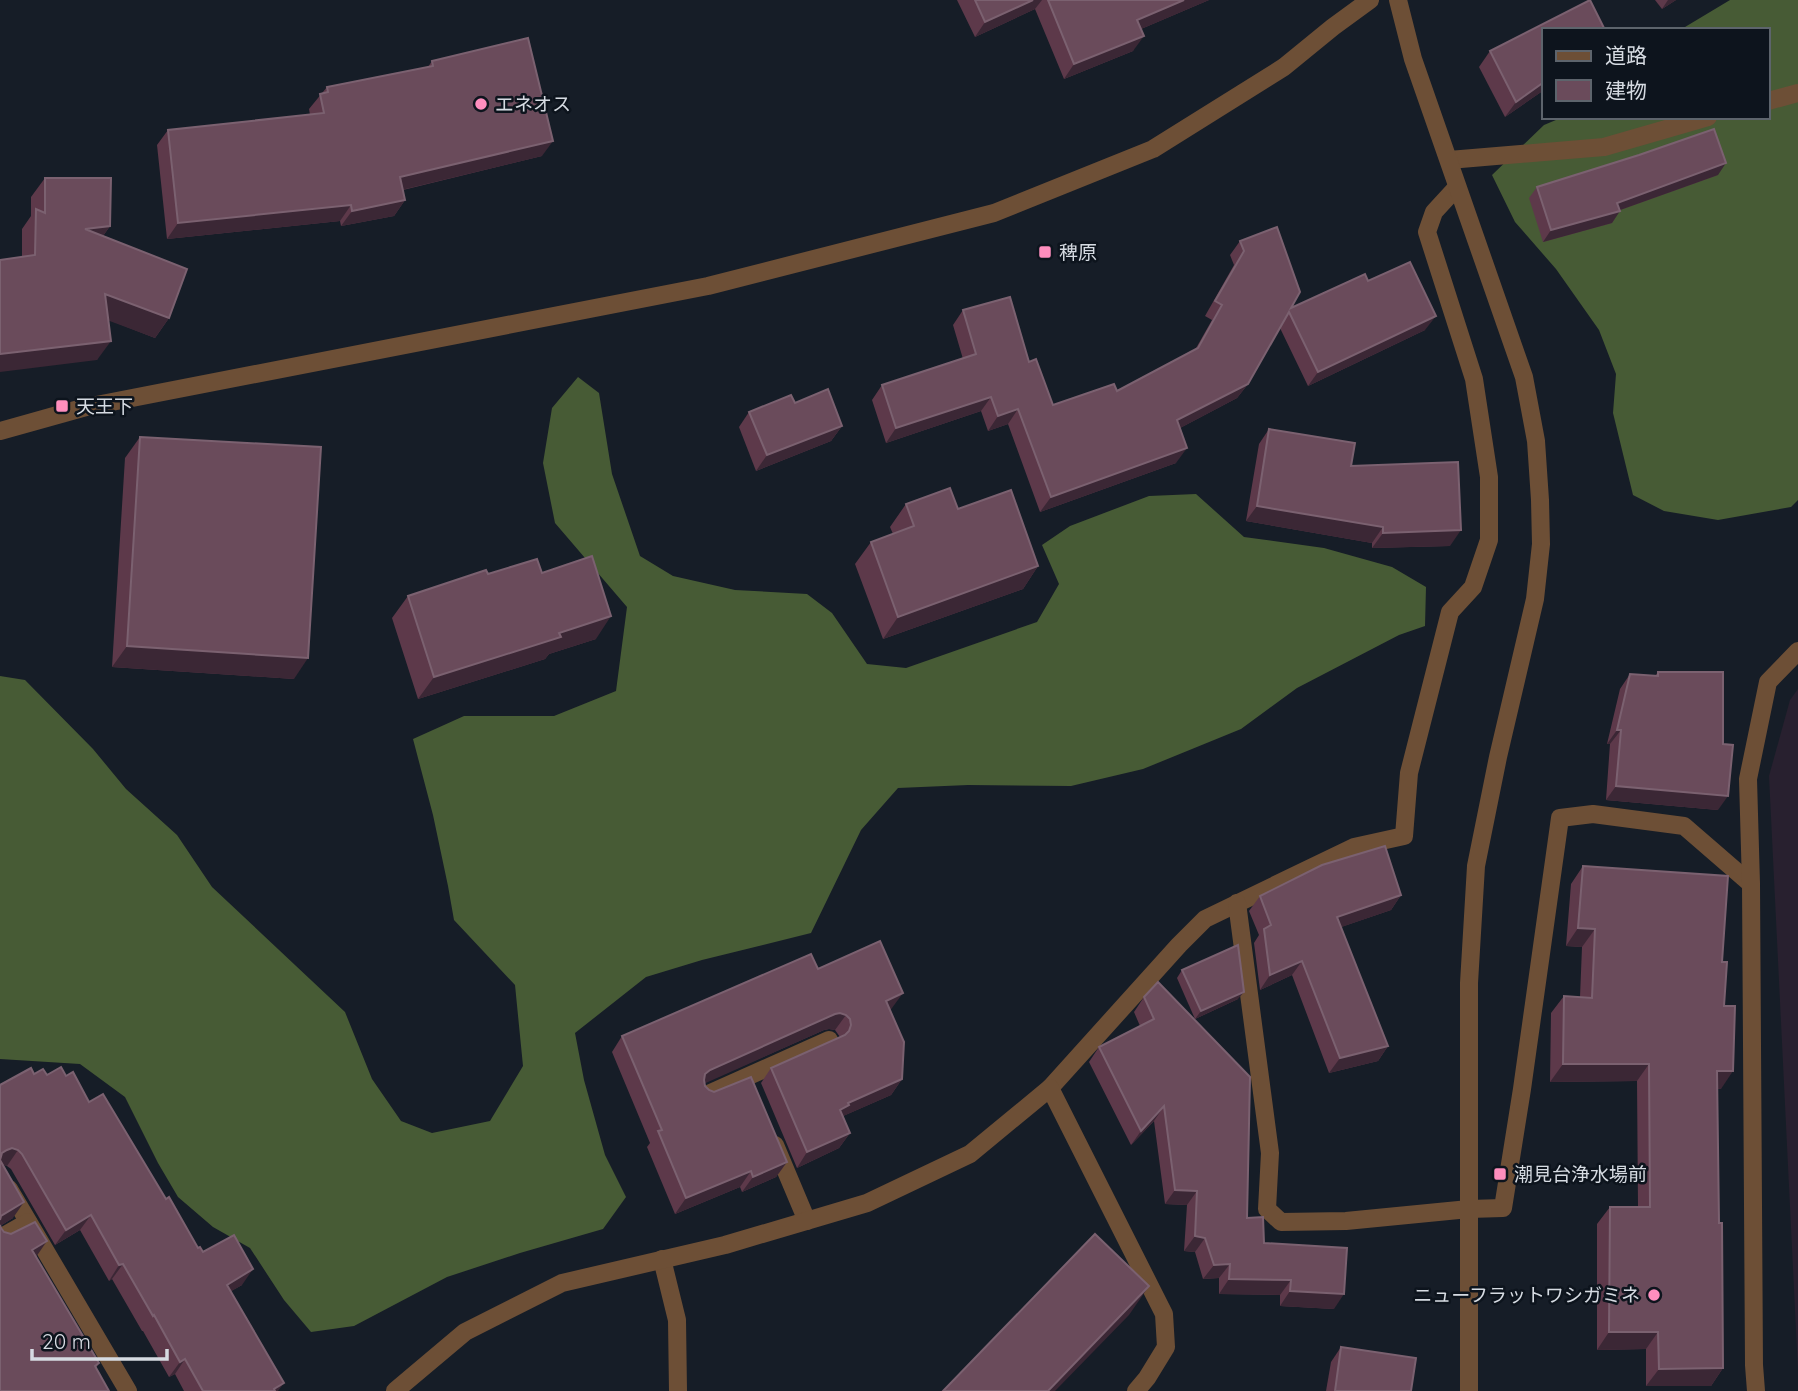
<svg xmlns="http://www.w3.org/2000/svg" width="1798" height="1391" font-family="Quicksand,'Noto Sans JP',sans-serif">
<rect width="100%" height="100%" fill="#161d27"/>
<polygon fill="#28202f" points="1798,689 1798,1371 1769,776 1790,700"/>
<g fill="#475b35">
<polygon points="1730,0 1798,0 1798,500 1791,507 1718,520 1664,511 1633,495 1613,413 1616,374 1599,330 1556,269 1515,222 1492,175 1544,125 1563,117 1768,117 1768,30 1680,30"/>
<polygon points="578,377 599,393 612,474 640,556 673,576 735,590 807,594 832,613 867,664 906,668 1037,622 1059,584 1042,545 1070,526 1149,496 1196,494 1244,537 1324,548 1392,567 1426,587 1425,626 1399,635 1297,688 1241,729 1143,769 1071,786 968,785 898,788 861,830 811,933 702,960 646,977 575,1033 584,1080 605,1155 626,1197 603,1229 520,1253 447,1277 354,1326 311,1332 284,1300 250,1248 213,1227 178,1197 158,1163 125,1097 80,1064 0,1059 0,676 25,680 93,749 126,789 177,835 212,887 345,1012 372,1079 401,1121 432,1133 490,1121 523,1066 515,985 454,920 448,886 433,815 413,739 464,716 554,716 616,691 627,607 555,523 543,463 552,408"/>
</g>
<g fill="none" stroke-linecap="round" stroke-linejoin="round">
<g stroke="#6d4f36" stroke-width="18">
<polyline points="1768,101 1798,93"/>
<polyline points="1449,160 1604,147 1708,117"/>
<polyline points="1050,1088 1179,945 1205,919 1354,847 1404,836 1409,773 1450,612 1473,587 1489,540 1489,477 1474,379 1427,232 1434,212 1457,187"/>
<polyline points="704,1096 829,1040"/>
<polyline points="775,1145 807,1221"/>
<polyline points="9,1189 128,1391"/>
<polyline points="1469,1209 1503,1208 1522,1089 1560,818 1593,814 1684,826 1751,884"/>
<polyline points="0,1238 28,1222"/>
<polyline points="662,1259 677,1320 678,1391"/>
</g>
<g stroke="#6d4f36" stroke-width="18">
<polyline points="1237,903 1270,1153 1267,1209 1281,1222 1346,1221 1469,1209"/>
<polyline points="395,1391 465,1332 562,1283 725,1245 867,1203 970,1154 1050,1088 1164,1314 1166,1347 1147,1378 1136,1391"/>
<polyline points="1756,1391 1754,1365 1751,884 1748,779 1768,682 1798,651"/>
</g>
<g stroke="#6d4f36" stroke-width="18">
<polyline points="1398,0 1413,59 1524,377 1536,441 1540,500 1541,544 1535,599 1498,757 1476,866 1469,983 1469,1391"/>
<polyline points="0,431 86,407 708,286 994,213 1153,149 1284,67 1333,27 1370,0"/>
</g>
</g>
<g fill="#5d394a">
<polygon points="957,0 1209,0 1141,29 1133,51 1064,79 1035,9 975,37"/>
<polygon points="1655,0 1676,0 1662,9"/>
<polygon points="1490,51 1544,90 1505,117 1479,67"/>
<polygon points="432,61 542,156 403,190 405,200 394,216 341,226 340,221 167,239 157,145 168,130 310,115 309,109 327,87 428,67"/>
<polygon points="1718,175 1620,210 1612,223 1543,242 1529,198 1537,187"/>
<polygon points="45,178 110,226 103,236 169,318 155,338 109,320 97,360 22,257 22,229 31,216 31,197"/>
<polygon points="1240,241 1291,308 1368,281 1425,330 1308,386 1280,328 1248,384 1237,398 1180,428 1176,463 1040,512 1008,424 988,431 981,411 886,443 872,400 882,385 963,359 953,325 963,310 1029,362 1053,405 1117,391 1195,350 1212,320 1205,316 1234,265 1230,255"/>
<polygon points="749,412 842,426 831,441 756,471 739,427"/>
<polygon points="1269,429 1351,466 1450,546 1372,548 1372,543 1246,521 1259,444"/>
<polygon points="140,437 294,679 112,667 125,458"/>
<polygon points="906,504 958,509 1038,566 1023,589 883,639 855,564 871,542 893,534 890,527"/>
<polygon points="542,573 596,639 549,654 545,659 418,699 392,618 408,596 488,574"/>
<polygon points="1658,672 1718,810 1606,800 1610,744 1607,744 1620,689 1630,674 1655,676"/>
<polygon points="1583,866 1722,962 1721,1089 1717,1089 1719,1223 1723,1368 1711,1386 1646,1386 1646,1349 1597,1350 1597,1224 1610,1207 1638,1207 1637,1081 1550,1082 1551,1013 1564,996 1580,997 1582,947 1566,946 1571,884"/>
<polygon points="1401,895 1391,910 1341,927 1388,1046 1378,1061 1329,1073 1292,975 1260,990 1254,943 1259,935 1249,911 1260,896"/>
<polygon points="818,969 892,1008 890,1009 902,1079 891,1095 843,1116 850,1133 839,1148 797,1168 761,1083 771,1068 840,1037 835,1030 829,1029 824,1030 704,1083 705,1086 787,1162 776,1177 742,1192 740,1187 675,1214 647,1147 650,1143 612,1052 622,1036"/>
<polygon points="1182,970 1238,999 1195,1019 1177,978"/>
<polygon points="1144,997 1247,1218 1264,1243 1334,1309 1280,1306 1280,1295 1219,1294 1219,1278 1203,1279 1195,1252 1184,1251 1187,1205 1165,1204 1154,1121 1131,1145 1089,1062 1099,1047 1140,1026 1134,1012"/>
<polygon points="34,1074 66,1076 89,1102 166,1199 198,1248 242,1285 231,1291 278,1391 184,1391 175,1374 169,1377 143,1331 142,1331 112,1279 109,1281 80,1230 55,1245 11,1169 7,1166 2,1164 13,1218 0,1226 1,1228 4,1232 36,1256 99,1363 96,1368 0,1391 0,1085"/>
<polygon points="1341,1347 1411,1391 1326,1391 1331,1362"/>
</g>
<g fill="#3b2735">
<polygon points="1033,0 1042,0 1035,9 975,37 985,22"/>
<polygon points="1184,0 1209,0 1127,35 1137,20"/>
<polygon points="1668,0 1676,0 1662,9"/>
<polygon points="1144,36 1133,51 1064,79 1074,64"/>
<polygon points="1544,82 1544,90 1505,117 1516,102"/>
<polygon points="553,141 542,156 389,193 400,177"/>
<polygon points="1726,163 1718,175 1609,214 1617,203"/>
<polygon points="405,200 394,216 341,226 352,211"/>
<polygon points="351,205 340,221 167,239 178,223"/>
<polygon points="1620,211 1612,223 1543,242 1551,230"/>
<polygon points="110,226 96,246 85,229"/>
<polygon points="105,294 169,318 155,338 91,314"/>
<polygon points="1436,316 1425,330 1308,386 1318,372"/>
<polygon points="111,341 97,360 0,372 0,354"/>
<polygon points="1248,384 1237,398 1167,435 1177,420"/>
<polygon points="991,397 981,411 886,443 896,428"/>
<polygon points="1018,409 1008,424 988,431 998,416"/>
<polygon points="842,426 831,441 756,471 767,455"/>
<polygon points="1187,448 1176,463 1040,512 1051,497"/>
<polygon points="1257,506 1383,527 1372,543 1246,521"/>
<polygon points="1461,530 1450,546 1372,548 1383,533"/>
<polygon points="1038,566 1023,589 883,639 898,617"/>
<polygon points="611,616 596,639 549,654 545,659 418,699 434,677 559,633"/>
<polygon points="127,646 308,658 294,679 112,667"/>
<polygon points="1617,730 1621,730 1610,744 1607,744"/>
<polygon points="1616,786 1728,796 1718,810 1606,800"/>
<polygon points="1401,895 1391,910 1327,932 1337,917"/>
<polygon points="1578,928 1595,929 1582,947 1566,946"/>
<polygon points="1302,961 1292,975 1260,990 1270,975"/>
<polygon points="1244,992 1238,999 1195,1019 1201,1011"/>
<polygon points="903,993 892,1008 875,1016 886,1001"/>
<polygon points="840,1013 846,1015 835,1030 829,1029 824,1030 699,1086 705,1074 710,1070 835,1014"/>
<polygon points="1388,1046 1378,1061 1329,1073 1340,1058"/>
<polygon points="1563,1064 1649,1064 1637,1081 1550,1082"/>
<polygon points="1717,1071 1733,1071 1721,1089 1705,1088"/>
<polygon points="902,1079 891,1095 841,1117 840,1110 848,1103"/>
<polygon points="1164,1106 1154,1121 1131,1145 1141,1131"/>
<polygon points="850,1133 839,1148 797,1168 807,1152"/>
<polygon points="12,1148 18,1150 7,1166 0,1164 2,1153 7,1150"/>
<polygon points="787,1162 776,1177 742,1192 753,1177"/>
<polygon points="751,1171 740,1187 675,1214 686,1198"/>
<polygon points="1175,1190 1197,1191 1187,1205 1165,1204"/>
<polygon points="24,1202 13,1218 0,1226 0,1218 1,1216"/>
<polygon points="91,1215 80,1230 55,1245 66,1230"/>
<polygon points="1195,1236 1205,1238 1195,1252 1184,1251"/>
<polygon points="47,1241 36,1257 32,1250"/>
<polygon points="123,1264 112,1279 109,1281 119,1265"/>
<polygon points="1230,1264 1219,1278 1203,1279 1214,1265"/>
<polygon points="253,1269 242,1285 216,1300 227,1285"/>
<polygon points="1229,1279 1291,1280 1280,1295 1219,1294"/>
<polygon points="1149,1286 1129,1315 1055,1391 1048,1391"/>
<polygon points="1290,1291 1344,1294 1334,1309 1280,1306"/>
<polygon points="1609,1332 1658,1332 1646,1349 1597,1350"/>
<polygon points="185,1359 175,1374 169,1377 180,1362"/>
<polygon points="1723,1368 1711,1386 1646,1386 1659,1369"/>
<polygon points="284,1383 278,1391 273,1391 274,1389"/>
</g>
<g fill="#6a4b5b" stroke="#7b6170" stroke-width="2">
<polygon points="975,0 1033,0 985,22"/>
<polygon points="1048,0 1184,0 1137,20 1144,36 1074,64"/>
<polygon points="1590,0 1605,30 1544,30 1544,82 1516,102 1490,51"/>
<polygon points="528,38 553,141 400,177 405,200 352,211 351,205 178,223 168,130 324,113 320,94 328,92 327,87 433,66 432,61"/>
<polygon points="1714,129 1726,163 1617,203 1620,211 1551,230 1537,187 1639,155"/>
<polygon points="45,178 111,178 110,226 85,229 187,269 169,318 105,294 111,341 0,354 0,260 35,255 36,209 45,213"/>
<polygon points="1277,227 1300,292 1291,308 1365,274 1368,281 1410,262 1436,316 1318,372 1289,312 1248,384 1177,420 1187,448 1051,497 1018,409 998,416 991,397 896,428 882,385 976,354 963,310 1010,297 1029,362 1036,359 1053,405 1114,384 1117,391 1198,348 1222,305 1215,301 1244,251 1240,241"/>
<polygon points="828,389 842,426 767,455 749,412 791,395 795,403"/>
<polygon points="1269,429 1355,443 1351,466 1458,462 1461,530 1383,533 1383,527 1257,506"/>
<polygon points="140,437 321,447 308,658 127,646"/>
<polygon points="950,488 958,509 1011,490 1038,566 898,617 871,542 914,526 906,504"/>
<polygon points="592,556 611,616 559,633 561,637 434,677 408,596 486,570 488,574 537,559 542,573"/>
<polygon points="1658,672 1723,672 1723,744 1733,745 1728,796 1616,786 1621,730 1617,730 1630,674 1658,676"/>
<polygon points="1385,846 1401,895 1337,917 1388,1046 1340,1058 1302,961 1270,975 1264,929 1271,925 1260,896 1322,865"/>
<polygon points="1583,866 1728,876 1722,962 1727,962 1724,1006 1735,1006 1733,1071 1717,1071 1719,1223 1722,1223 1723,1368 1659,1369 1658,1332 1609,1332 1610,1207 1650,1207 1649,1064 1563,1064 1564,996 1592,998 1595,929 1578,928"/>
<polygon points="880,941 903,993 886,1001 904,1042 902,1079 848,1103 849,1105 840,1110 850,1133 807,1152 771,1068 845,1035 849,1031 851,1025 850,1019 846,1015 840,1013 835,1014 710,1070 705,1074 704,1080 705,1086 709,1090 714,1092 751,1077 787,1162 753,1177 751,1171 686,1198 658,1131 662,1130 622,1036 811,954 818,969"/>
<polygon points="1238,945 1244,992 1201,1011 1182,970"/>
<polygon points="1158,982 1250,1077 1247,1218 1263,1217 1264,1243 1347,1248 1344,1294 1290,1291 1291,1280 1229,1279 1230,1264 1214,1265 1205,1238 1195,1236 1197,1191 1175,1190 1164,1106 1141,1131 1099,1047 1154,1019 1144,997"/>
<polygon points="61,1067 66,1076 73,1072 89,1102 103,1094 166,1199 169,1197 198,1248 200,1247 203,1252 234,1235 253,1269 227,1285 284,1383 274,1389 275,1391 203,1391 185,1359 180,1362 154,1315 153,1316 123,1264 119,1265 91,1215 66,1230 22,1154 18,1150 12,1148 7,1150 2,1153 0,1160 24,1202 1,1216 0,1220 0,1085 31,1068 34,1074 43,1069 47,1075"/>
<polygon points="35,1222 47,1241 32,1250 99,1363 95,1366 109,1391 0,1391 0,1225 1,1228 4,1232 11,1234"/>
<polygon points="1095,1234 1149,1286 1048,1391 943,1391"/>
<polygon points="1341,1347 1416,1358 1411,1391 1335,1391"/>
</g>
<g fill="#fe8ebe" stroke="#0d141d" stroke-width="2.5">
<circle cx="481" cy="104" r="7"/>
<rect x="1038" y="245" width="14" height="14" rx="3.5"/>
<rect x="55" y="399" width="14" height="14" rx="3.5"/>
<rect x="1493" y="1167" width="14" height="14" rx="3.5"/>
<circle cx="1654" cy="1295" r="7"/>
</g>
<g text-anchor="middle" stroke-width="5" stroke-linejoin="round" paint-order="stroke">
<g font-size="19" fill="#d6dbe2" stroke="#0d141d" text-anchor="start">
<text x="495" y="111">エネオス</text>
<text x="1059" y="259">稗原</text>
<text x="76" y="413">天王下</text>
<text x="1514" y="1181">潮見台浄水場前</text>
<text x="1640" y="1302" text-anchor="end">ニューフラットワシガミネ</text>
</g>
</g>
<rect x="1542" y="28" width="228" height="91" fill="#0d141d" stroke="#5d646c" stroke-width="2"/>
<rect x="1556" y="51" width="35" height="10" fill="#6d4f36" stroke="#5d646c" stroke-width="2"/>
<text x="1605" y="63" font-size="21" fill="#d6dbe2">道路</text>
<rect x="1556" y="80" width="35" height="21" fill="#6a4b5b" stroke="#5d646c" stroke-width="2"/>
<text x="1605" y="98" font-size="21" fill="#d6dbe2">建物</text>
<path d="M32 1349v10h135v-10" fill="none" stroke="#d6dbe2" stroke-width="3.5"/>
<text x="42" y="1349" font-size="21" fill="#d6dbe2" stroke="#0d141d" stroke-width="5" paint-order="stroke">20 m</text>
</svg>
